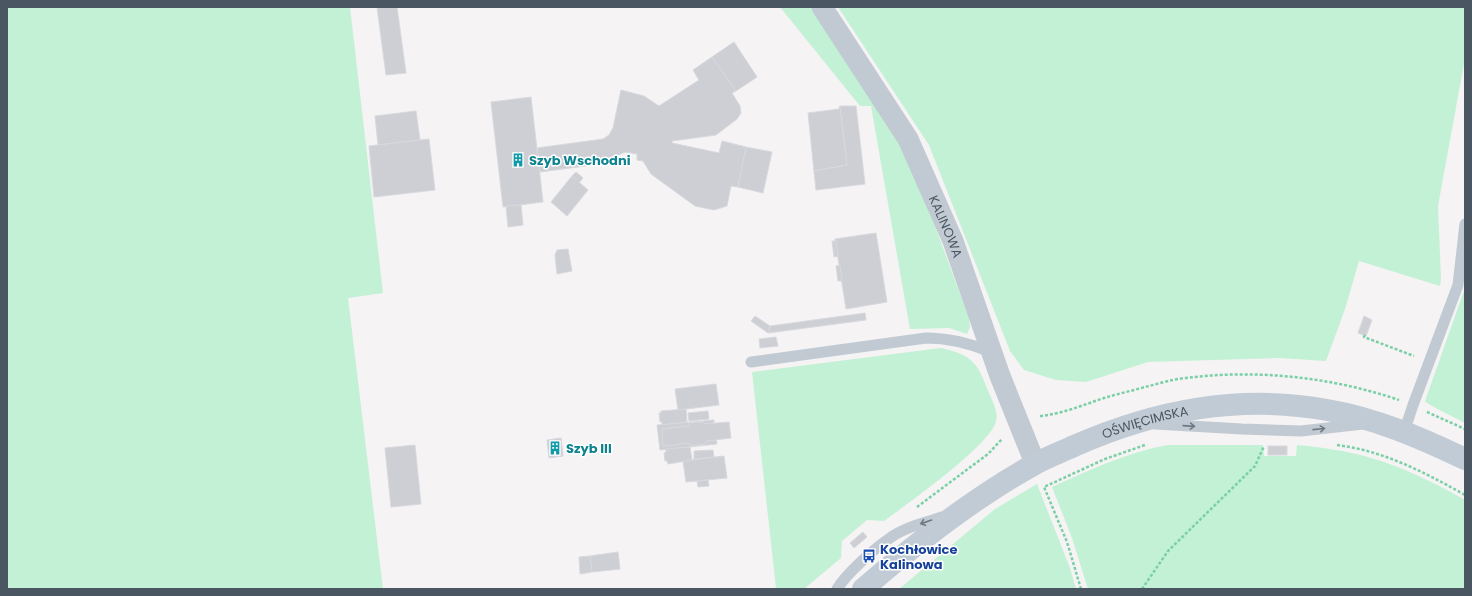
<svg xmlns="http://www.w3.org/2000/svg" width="1472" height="596" font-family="Poppins,sans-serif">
<rect width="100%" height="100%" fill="#f5f3f3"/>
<g fill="#c3f1d5">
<polygon points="7,7 350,7 383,293 348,298 383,589 7,589"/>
<polygon points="780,7 811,7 906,148 969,318 970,327 967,334 949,328 910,329 871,106 860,106"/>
<polygon points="838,7 1465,7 1465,58 1438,206 1441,279 1440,286 1359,261 1345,309 1326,361 1279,358 1148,362 1086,382 1056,380 1024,370 1010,351 929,145"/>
<path d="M1465,288V423C1458,419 1428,405 1425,401Z"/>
<path d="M941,348C967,354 977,360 986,386C990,396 999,411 996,421C991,445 907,504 884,521L867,520L842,541L841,558L804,589H774L776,588L752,372Z"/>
<path d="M1168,445H1263L1264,456H1296L1297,445C1365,451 1405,466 1465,500V589H1088L1072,538L1052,487C1090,470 1127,452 1168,445Z"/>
<polygon points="1037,484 1070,568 1076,589 899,589 995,509"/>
</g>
<g fill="#cdcfd5" stroke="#d7d9de">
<polygon points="377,7 397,7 406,73 386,75"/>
<polygon points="734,42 757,77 736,91 712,57"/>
<polygon points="712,57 736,91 732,93 740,106 741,113 737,119 716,135 672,141 672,143 719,153 722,141 746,147 738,187 731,186 727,206 714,210 695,206 651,174 643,161 637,160 637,154 625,152 604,162 593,165 540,172 537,148 603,139 609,135 613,128 621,90 644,96 659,106 699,80 693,70"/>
<polygon points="531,97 543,202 503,207 491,102"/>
<polygon points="840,106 847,165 814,171 808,113 839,109"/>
<polygon points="840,106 856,106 865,184 816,190 814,171 847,165"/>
<polygon points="416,111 420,140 378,145 375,116"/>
<polygon points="429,139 435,190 374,197 369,146"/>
<polygon points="746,147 772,152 763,193 738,187"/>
<polygon points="576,172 583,178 579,183 572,176"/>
<polygon points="572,176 588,190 567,216 551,202"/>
<polygon points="521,205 523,225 508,227 506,206"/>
<polygon points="876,233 887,302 846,309 835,239"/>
<polygon points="832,241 836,241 838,256 834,257"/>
<polygon points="568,249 572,271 557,274 555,255 557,250"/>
<polygon points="840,265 842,281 838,281 836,266"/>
<polygon points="865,313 866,320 768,333 770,326"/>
<polygon points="755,316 770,326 768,333 751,321"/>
<polygon points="1364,316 1372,320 1366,336 1358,333"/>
<polygon points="776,337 778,346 760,348 759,339"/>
<polygon points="716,384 719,405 678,410 675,389"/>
<polygon points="686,409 687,422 662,425 662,422 660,422 659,413 661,413 661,411"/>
<polygon points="708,411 709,419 689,421 688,413"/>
<polygon points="714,420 714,423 705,424 703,422 689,423 688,426 662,429 663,446 689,443 691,446 705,444 707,441 716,440 717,444 660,450 657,425"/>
<polygon points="703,422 705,424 729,422 731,438 707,441 705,444 691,446 689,443 663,446 662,429 688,426 689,423"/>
<polygon points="561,438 563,456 549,458 547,440"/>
<polygon points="415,445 421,504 391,507 385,448"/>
<rect x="1268" y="446" width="19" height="9"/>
<polygon points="690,447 692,460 668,464 667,461 665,461 664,453 666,452 666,449"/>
<polygon points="713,450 714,457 694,459 694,451"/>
<polygon points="724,456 727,478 686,482 683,461"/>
<polygon points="708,480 709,486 698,487 697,481"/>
<polygon points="863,532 867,537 854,548 850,543"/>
<polygon points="618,552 620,569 592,572 590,556"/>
<polygon points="590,556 592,572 580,574 579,557"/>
</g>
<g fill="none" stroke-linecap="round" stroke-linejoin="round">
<g stroke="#7ad0a6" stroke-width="2.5" stroke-dasharray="3 2" stroke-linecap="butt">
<polyline points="1365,335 1364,337 1414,356"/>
<polyline points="1427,412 1465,429"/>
<path d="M1040,416C1062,414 1083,405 1104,398C1117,394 1131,391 1145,387C1158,384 1172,379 1186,378C1256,369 1332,377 1399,400"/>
<path d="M1337,445C1384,451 1424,472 1465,495"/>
<polyline points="917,507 988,454 1002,439"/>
<polyline points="1081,589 1067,542 1044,487 1105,459 1145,445"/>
<polyline points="1142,589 1168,551 1255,466 1264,446"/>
</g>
<g stroke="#c1cad2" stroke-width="11">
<path d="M751,362L926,338C950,338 969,343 991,352"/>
<polyline points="1155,424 1242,429 1301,431 1363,424"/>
<polyline points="1404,432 1413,405 1458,285 1465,224"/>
<path d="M837,589C847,573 874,549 890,538C905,527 925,523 942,517"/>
</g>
<path stroke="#c1cad2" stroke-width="21" id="s1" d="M822,7L908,139L953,241L1000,376L1035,463"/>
<path stroke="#c1cbd6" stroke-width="22" id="s2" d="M863,589C916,543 973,498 1035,464C1047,457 1061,452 1074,446C1156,410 1239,394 1327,410C1375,418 1421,438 1465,459"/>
</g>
<defs><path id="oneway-shaft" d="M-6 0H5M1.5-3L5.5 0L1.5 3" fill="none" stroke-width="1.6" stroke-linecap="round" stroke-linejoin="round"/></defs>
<g stroke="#6e7983">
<use href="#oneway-shaft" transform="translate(1189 426) rotate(4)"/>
<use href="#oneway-shaft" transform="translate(1319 429) rotate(-6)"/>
<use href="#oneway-shaft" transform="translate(926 522) rotate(161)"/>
</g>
<defs>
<g id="building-bare" transform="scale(1.08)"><path d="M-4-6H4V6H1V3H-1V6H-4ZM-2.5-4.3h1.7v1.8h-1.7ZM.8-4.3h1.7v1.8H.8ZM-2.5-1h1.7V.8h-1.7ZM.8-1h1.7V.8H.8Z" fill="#0f9aa8" stroke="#fff" stroke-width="2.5" paint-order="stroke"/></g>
<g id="bus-bare" transform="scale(1.08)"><path d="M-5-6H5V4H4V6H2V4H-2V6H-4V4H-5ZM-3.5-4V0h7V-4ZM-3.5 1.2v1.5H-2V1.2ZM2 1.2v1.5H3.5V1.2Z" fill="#1a4fb4" stroke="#fff" stroke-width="2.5" paint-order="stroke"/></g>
</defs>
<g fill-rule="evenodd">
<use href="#building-bare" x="518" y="160"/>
<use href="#building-bare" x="555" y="448"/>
<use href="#bus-bare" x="869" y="556"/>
</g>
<g text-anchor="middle" stroke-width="3" stroke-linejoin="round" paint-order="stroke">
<g font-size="13" font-weight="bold" fill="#0d838f" stroke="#fff" text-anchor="start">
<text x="529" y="165">Szyb Wschodni</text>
<text x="566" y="453">Szyb III</text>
</g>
<g font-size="13" fill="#4a5661" stroke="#fff">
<text dy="5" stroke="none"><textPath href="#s1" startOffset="253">KALINOWA</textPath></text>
<text dy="5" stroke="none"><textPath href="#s2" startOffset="331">OŚWIĘCIMSKA</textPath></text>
</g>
<g font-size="13" font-weight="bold" fill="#164399" stroke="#fff" text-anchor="start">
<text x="880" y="554">Kochłowice<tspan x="880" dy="15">Kalinowa</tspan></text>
</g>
</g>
<rect width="1472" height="596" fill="none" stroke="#4a5661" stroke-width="16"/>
</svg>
